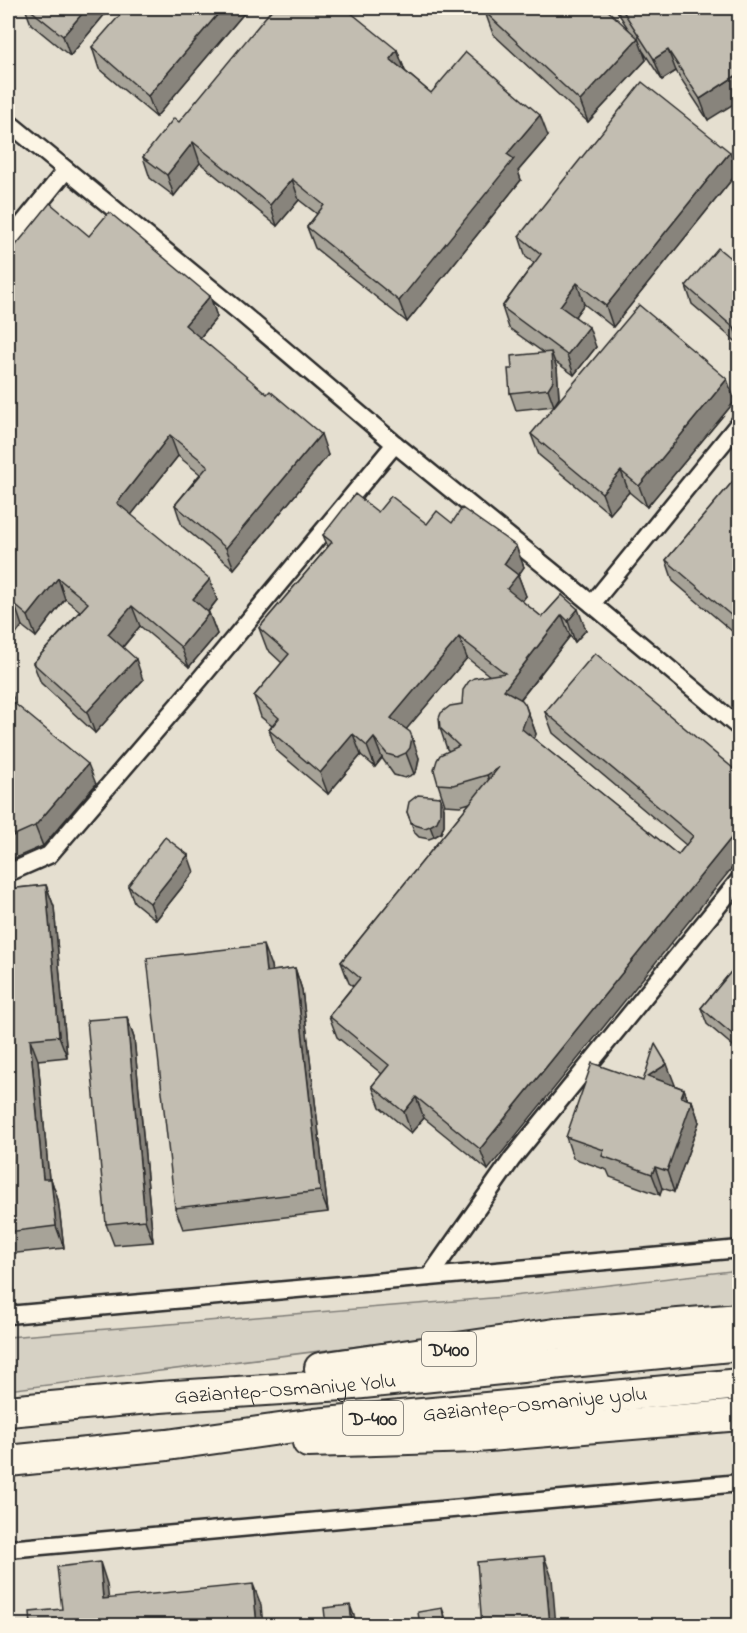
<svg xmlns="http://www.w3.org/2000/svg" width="747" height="1633" font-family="'Indie Flower',sans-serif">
<rect width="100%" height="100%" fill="#f4edde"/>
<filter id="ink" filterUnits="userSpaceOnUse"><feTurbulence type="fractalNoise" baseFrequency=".0167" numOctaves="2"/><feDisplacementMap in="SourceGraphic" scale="12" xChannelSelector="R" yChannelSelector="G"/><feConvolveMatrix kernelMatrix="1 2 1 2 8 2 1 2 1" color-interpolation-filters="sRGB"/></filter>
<g filter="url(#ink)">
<rect fill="#e5dfd0" x="8" y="8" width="731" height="1617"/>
<polygon fill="#d6d1c4" stroke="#807e78" stroke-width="1.5" points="739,1270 739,1304 464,1333 8,1390 8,1337 504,1297"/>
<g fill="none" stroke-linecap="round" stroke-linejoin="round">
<g stroke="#2b2b2b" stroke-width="21">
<g id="street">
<polyline points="8,122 241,313 395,444 592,604 740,728"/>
<polyline points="8,242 66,170"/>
<polyline points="592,604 740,422"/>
<polyline points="8,873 49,855 201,678 395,444"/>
<polyline points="429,1277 512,1159 740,879"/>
<polyline points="8,1315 740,1249"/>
<polyline points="8,1549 740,1483"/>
</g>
</g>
<g stroke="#2b2b2b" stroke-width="34">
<g id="highway">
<polyline points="320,1368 555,1334 740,1319"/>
<path id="s1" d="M8,1411L160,1397L343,1385L740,1345"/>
<polyline points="308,1442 476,1437 740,1415"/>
<path id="s2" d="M8,1461L167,1445L315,1424L740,1384"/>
</g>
</g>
<use href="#street" stroke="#fcf5e5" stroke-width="16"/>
<use href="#highway" stroke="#fcf5e5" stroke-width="30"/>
</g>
<g fill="#a7a398" stroke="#2b2b2b" stroke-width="1.5">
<polygon points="25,8 110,8 70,56 31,24"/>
<polygon points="615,8 740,8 708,120 676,71 662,80 643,51 646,60 588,122 493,34 485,12 629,30"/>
<polygon points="245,12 156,117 99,69 92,47"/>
<polygon points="397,50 405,71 431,93 548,136 518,171 521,180 407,322 315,248 307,227 317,214 299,200 277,226 200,163 174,196 150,178 143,157 179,122"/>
<polygon points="730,152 737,173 613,327 584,304 575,316 596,347 574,375 553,360 557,368 559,398 554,406 516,410 510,393 512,369 544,353 509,328 502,307 534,263 526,257 519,236"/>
<polygon points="89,236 210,296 217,317 200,338 328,455 234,569 182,526 175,505 200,474 178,456 131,515 217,600 208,612 209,613 217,634 189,667 140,626 123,647 143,680 95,733 41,683 33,663 80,611 65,599 36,637 22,626 8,645 8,255"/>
<polygon points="740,266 740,345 692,304 686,286"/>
<polygon points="735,401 647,507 629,492 610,514 539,455 531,434"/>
<polygon points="740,473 740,638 673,581 666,560"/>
<polygon points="378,512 427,524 452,523 524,567 518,575 526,596 522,601 542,617 562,595 586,630 575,642 570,636 521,699 533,725 536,734 534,739 678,855 686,845 553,733 545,712 740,774 488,1170 424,1118 411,1133 380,1107 372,1086 382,1074 337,1037 329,1016 353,986 349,983 341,962 470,803 460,806 445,805 438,784 449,751 447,749 440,728 490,676 467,658 406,729 419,758 417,769 414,774 405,778 394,775 382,758 375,767 361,755 328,794 276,750 269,730 272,726 261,717 254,696 282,663 267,649 259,628 328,547 323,535"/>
<polygon points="8,683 13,698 12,702 96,784 43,846 8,861"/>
<polygon points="440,797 444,808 444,825 441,833 434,837 429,839 419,837 415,833 407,812"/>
<polygon points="194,872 156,920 134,902 128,886"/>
<polygon points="46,885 54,907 67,1057 38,1060 49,1179 51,1179 58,1200 64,1248 8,1254 8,889"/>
<polygon points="740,961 740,1052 707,1024 701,1008"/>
<polygon points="271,966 272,971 295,968 302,990 328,1212 183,1229 175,1208"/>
<polygon points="127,1017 134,1038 153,1242 114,1245 106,1224"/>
<polygon points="643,1081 675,1085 674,1085 684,1089 688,1100 692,1101 699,1122 674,1192 662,1188 660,1195 610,1177 607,1170 573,1158 566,1137"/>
</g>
<g fill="#88847c" stroke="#2b2b2b" stroke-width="1.5">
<polygon points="87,8 110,8 70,56 63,36"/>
<polygon points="223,8 244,8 245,12 156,117 148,96"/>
<polygon points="638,38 646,60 588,122 580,101"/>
<polygon points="397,50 405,71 390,59"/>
<polygon points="668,50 676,71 662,80 654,59"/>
<polygon points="740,73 740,100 708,120 700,99"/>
<polygon points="540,115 548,136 518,171 521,180 407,322 399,301 507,154"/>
<polygon points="193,142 200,163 174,196 167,175"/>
<polygon points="730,152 737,173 613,327 606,306"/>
<polygon points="292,179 299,200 277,226 270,205"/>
<polygon points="577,283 584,304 568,326 560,306"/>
<polygon points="210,296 217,317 193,346 185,325"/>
<polygon points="740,322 740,343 734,328"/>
<polygon points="589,327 596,347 574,375 567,355"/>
<polygon points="551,352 557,368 559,398 554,406 548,389"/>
<polygon points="727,379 735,401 647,507 639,486"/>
<polygon points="321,434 328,455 234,569 226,548"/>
<polygon points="170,435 178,456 124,524 117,503"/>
<polygon points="621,471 629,492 610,514 602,493"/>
<polygon points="516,546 524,567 518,576 518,575 526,596 515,610 507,589 504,564"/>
<polygon points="58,578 65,599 36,637 28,616"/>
<polygon points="210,579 217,600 201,620 193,599"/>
<polygon points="15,605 22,626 8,645 8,615"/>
<polygon points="132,606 140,626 116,655 108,634"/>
<polygon points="578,609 586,630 575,642 568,621"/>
<polygon points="209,613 217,634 189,667 181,647"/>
<polygon points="562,615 570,636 511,711 504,690"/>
<polygon points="459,637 467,658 398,739 391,718"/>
<polygon points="136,659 143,680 95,733 87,712"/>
<polygon points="8,683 13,698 12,706 8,707"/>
<polygon points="525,704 536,734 530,750 522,729"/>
<polygon points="353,734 361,755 328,794 320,773"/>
<polygon points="412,737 419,758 417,769 414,774 406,753"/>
<polygon points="374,738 382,758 375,767 367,746"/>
<polygon points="88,764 96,784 43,846 35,826"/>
<polygon points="499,767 494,796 487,775"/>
<polygon points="440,797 444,808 444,825 441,833 434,837 430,826"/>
<polygon points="740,827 740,858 488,1170 480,1149"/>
<polygon points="188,855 194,872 156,920 150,903"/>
<polygon points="46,885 54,907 67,1057 59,1036"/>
<polygon points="263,945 271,966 274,993 266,972"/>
<polygon points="295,968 302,990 328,1212 320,1191"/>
<polygon points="127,1017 134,1038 153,1242 145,1220"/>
<polygon points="740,1035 740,1046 737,1038"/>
<polygon points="30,1039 38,1060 51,1201 43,1179"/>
<polygon points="667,1064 675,1085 656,1097 648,1076"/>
<polygon points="684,1089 690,1106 692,1101 699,1122 674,1192 667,1171 681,1097"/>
<polygon points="416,1097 424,1118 411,1133 404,1112"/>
<polygon points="655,1167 662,1188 660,1195 652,1174"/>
<polygon points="51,1179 58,1200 64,1248 56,1226"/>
<polygon points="544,1556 552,1578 556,1626 550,1626"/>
<polygon points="100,1562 107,1584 111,1621 103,1599"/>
<polygon points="253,1584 261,1605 263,1626 257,1626"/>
<polygon points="350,1605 358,1626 352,1626"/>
<polygon points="442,1608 446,1619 447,1626 445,1626"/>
</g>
<g fill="#c2bdb1" stroke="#2b2b2b" stroke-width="1.5">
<polygon points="28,8 87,8 63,36"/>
<polygon points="126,8 223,8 148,96 92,47"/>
<polygon points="273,8 345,8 397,50 390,59 431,93 466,52 540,115 507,154 514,159 399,301 307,227 324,205 292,179 270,205 193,142 167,175 143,157 174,118 179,122"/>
<polygon points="490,8 605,8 638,38 580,101 485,12"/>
<polygon points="621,8 740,8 740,73 700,99 668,50 654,59"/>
<polygon points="642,82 730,152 606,306 577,283 560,306 589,327 567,355 502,307 541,254 519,236"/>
<polygon points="50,203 89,236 109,212 210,296 185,325 267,394 270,391 321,434 226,548 175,505 208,466 170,435 117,503 210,579 193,599 209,613 181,647 132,606 108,634 136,659 87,712 33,663 88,603 58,578 28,616 15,605 8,615 8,255"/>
<polygon points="718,248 740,266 740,322 734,328 686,286"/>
<polygon points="639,305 727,379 639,486 621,471 602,493 531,434"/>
<polygon points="551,352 553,381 548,389 510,393 508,369 512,369 511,356"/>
<polygon points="740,473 740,623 666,560"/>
<polygon points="355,494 378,512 391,496 427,524 437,511 452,523 462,508 516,546 504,564 518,575 507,589 542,617 562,595 578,609 568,621 562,615 504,690 522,700 525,704 528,713 522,729 678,855 693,836 545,712 595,653 740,774 740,827 480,1149 416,1097 404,1112 372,1086 389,1065 329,1016 360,978 341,962 499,767 487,775 453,785 438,784 434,770 437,760 440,755 459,746 440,728 439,718 441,713 450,706 462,704 463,690 469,681 474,678 505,673 459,637 391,718 410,732 412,737 410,748 406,753 397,757 387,754 374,738 367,746 353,734 320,773 269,730 279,718 254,696 289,654 259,628 332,542 323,535"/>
<polygon points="8,698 88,764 35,826 8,838 8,711 12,705 8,707"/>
<polygon points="418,795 440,797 440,814 437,822 430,826 425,828 415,825 411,822 407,812 409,802"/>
<polygon points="165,837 188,855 150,903 128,886"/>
<polygon points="46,885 59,1036 30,1039 43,1179 51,1179 56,1226 8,1232 8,889"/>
<polygon points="263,945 266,972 295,968 320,1191 175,1208 147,958"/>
<polygon points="740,961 740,1035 737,1038 701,1008"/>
<polygon points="127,1017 145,1220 106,1224 87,1020"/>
<polygon points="655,1044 667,1064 648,1076 684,1089 681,1097 692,1101 667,1171 655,1167 652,1174 602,1156 604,1150 566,1137 592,1063 643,1081"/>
<polygon points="544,1556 550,1626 482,1626 477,1562"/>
<polygon points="100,1562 103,1599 253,1584 257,1626 31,1626 30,1612 62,1609 57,1567"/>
<polygon points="350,1605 352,1626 326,1626 324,1608"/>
<polygon points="442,1608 445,1626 420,1626 418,1612"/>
</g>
</g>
<g text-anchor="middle" stroke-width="5" stroke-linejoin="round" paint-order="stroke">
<g fill="#fcf5e5" stroke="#6a6863" stroke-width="1.5">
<rect x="422" y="1332" width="54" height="34" rx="4.5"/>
<rect x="343" y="1401" width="60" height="34" rx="4.5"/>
</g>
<g font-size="20" font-weight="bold" fill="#2b2b2b">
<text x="449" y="1356">D400</text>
<text x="373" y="1425">D-400</text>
</g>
<g font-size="21" fill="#2b2b2b" stroke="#fcf5e5">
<text dy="7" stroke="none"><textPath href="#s1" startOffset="278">Gaziantep-Osmaniye Yolu</textPath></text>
<text dy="7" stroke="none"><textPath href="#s2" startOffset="530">Gaziantep-Osmaniye yolu</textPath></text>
</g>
</g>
<rect width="747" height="1633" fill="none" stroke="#fcf5e5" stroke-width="30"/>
<rect x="15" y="15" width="717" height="1603" fill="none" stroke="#2b2b2b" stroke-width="2" filter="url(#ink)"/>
</svg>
